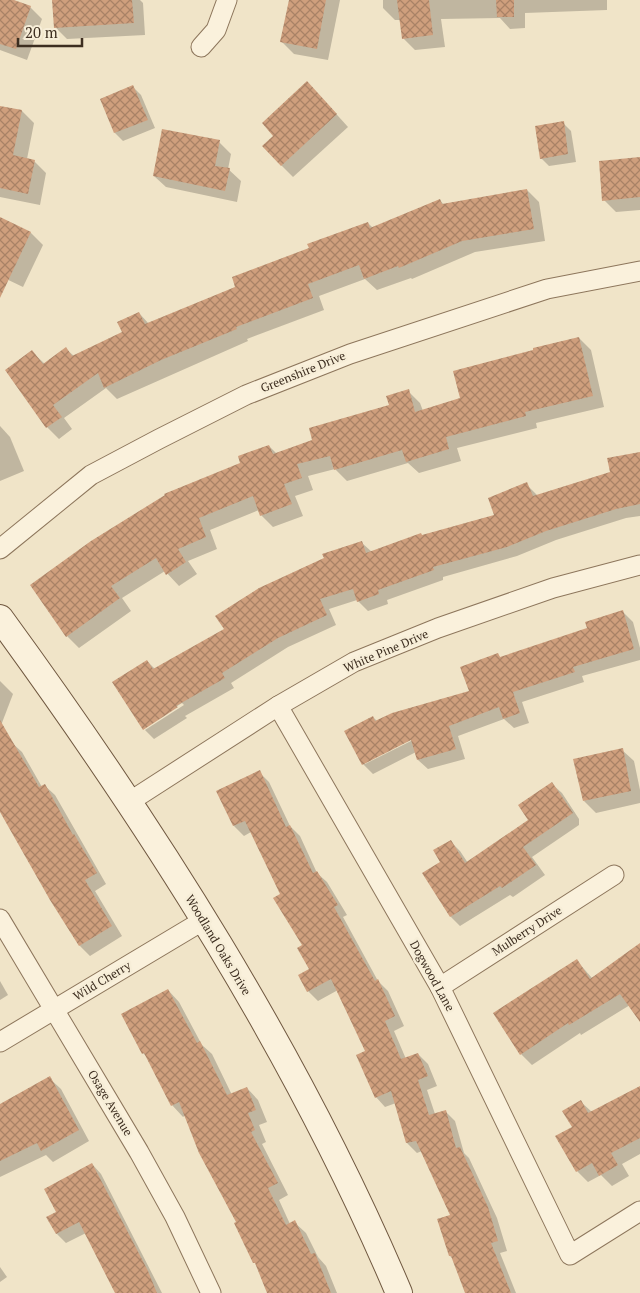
<svg xmlns="http://www.w3.org/2000/svg" width="640" height="1293" font-family="'PT Serif',serif">
<defs>
<pattern id="building-cross-hatch" width="8" height="8" patternUnits="userSpaceOnUse" patternTransform="scale(1.25)"><rect width="8" height="8" fill="#cf9f7d"/><path d="M0 0l8 8M0 8l8-8" fill="none" stroke="#a98266"/></pattern>
</defs>
<rect width="100%" height="100%" fill="#f0e4c8"/>
<g fill="#0003" fill-rule="evenodd">
<polygon points="0,0 13,0 30,7 42,19 27,60 0,50"/>
<polygon points="53,0 140,0 143,3 145,35 67,39 55,27"/>
<polygon points="290,0 340,0 328,60 294,54 282,42"/>
<polygon points="383,0 607,0 607,10 525,13 525,28 510,29 500,18 441,19 445,47 415,50 403,38 401,20 395,20 383,8"/>
<polygon points="133,87 141,95 155,128 123,141 115,133 102,100"/>
<polygon points="319,95 348,127 293,177 281,165"/>
<polygon points="0,107 22,111 34,123 27,159 34,161 46,173 40,205 0,197"/>
<polygon points="563,123 571,131 576,162 549,166 541,158"/>
<polygon points="219,142 231,154 228,169 241,181 237,202 166,187 154,176"/>
<polygon points="640,159 640,210 616,212 604,200"/>
<polygon points="527,190 539,202 545,241 475,252 412,279 411,278 377,290 365,279 319,296 324,310 247,339 248,341 117,399 106,388 64,418 72,429 59,439 47,427 32,352 45,364 66,349 74,356 124,333 139,313 149,324 237,287 310,249 368,223 373,228 440,200 444,205"/>
<polygon points="0,218 31,233 43,245 23,287 0,276"/>
<polygon points="579,338 591,350 604,407 536,423 537,428 457,448 461,461 419,473 408,463 347,481 335,469 308,476 313,490 295,496 303,516 273,527 261,515 259,510 210,530 217,549 188,561 197,574 179,586 165,571 122,598 131,611 79,648 67,636 32,586 242,464 269,446 277,454 314,440 390,406 408,391 420,403 423,411 461,399"/>
<polygon points="0,426 10,437 24,471 0,481"/>
<polygon points="640,453 640,516 626,518 556,540 517,556 443,577 443,580 387,600 388,604 368,611 357,600 329,609 336,625 288,647 231,683 234,688 185,716 187,718 154,739 145,730 184,705 182,703 144,727 144,729 114,683 147,661 156,670 225,630 362,543 372,552 496,515 526,484 538,496 611,473"/>
<path d="M623,612L633,622L640,648V660L582,676L584,682L522,702L529,723L514,728L504,719L458,736L465,759L428,769L418,760L416,752L373,774L363,764L373,717L377,721L471,692L498,655L501,658L588,629ZM416,736L417,738L365,764V762Z"/>
<polygon points="0,681 13,694 0,728"/>
<polygon points="11,742 22,752 42,787 44,785 55,795 106,884 95,891 122,936 90,956 80,946 51,900 0,797 0,745"/>
<polygon points="622,750 634,761 640,790 640,803 596,813 584,801"/>
<polygon points="259,772 269,782 290,826 300,836 317,873 327,882 347,915 343,917 378,981 388,991 404,1026 394,1031 406,1059 418,1054 428,1064 437,1086 427,1090 435,1114 445,1111 455,1121 464,1153 469,1158 497,1218 507,1251 500,1253 516,1293 467,1293 453,1259 450,1256 452,1215 422,1151 417,1153 407,1143 396,1103 385,1107 376,1097 367,1052 338,990 318,1001 308,991 300,976 311,970 304,946 281,894 251,832 244,836 234,826"/>
<polygon points="552,784 562,793 579,819 579,825 532,857 545,875 513,897 510,895 460,926 451,917 424,873 442,862 450,841 460,851 468,863 530,820"/>
<polygon points="640,950 640,1017 630,1005 581,1035 580,1033 532,1065 521,1054 577,961 592,978"/>
<polygon points="0,981 8,995 0,1000"/>
<polygon points="168,990 179,1002 202,1045 212,1054 232,1095 247,1088 258,1100 267,1122 259,1125 266,1142 262,1144 288,1195 279,1200 290,1224 294,1222 306,1233 318,1257 326,1266 337,1293 269,1293 238,1222 186,1115 183,1117 172,1105 149,1059 143,1053"/>
<polygon points="49,1078 61,1089 89,1141 53,1162 46,1155 0,1177 0,1105"/>
<polygon points="640,1087 640,1154 622,1164 629,1176 612,1186 601,1175 588,1182 577,1171 573,1128 581,1102 592,1112"/>
<polygon points="92,1164 101,1174 162,1293 117,1293 86,1233 66,1243 57,1234 48,1218 58,1212"/>
<polygon points="0,1267 7,1277 0,1282"/>
</g>
<g fill="url(#building-cross-hatch)">
<polygon points="0,0 14,0 31,6 16,49 0,44"/>
<polygon points="52,0 132,0 134,23 54,28"/>
<polygon points="289,0 326,0 317,49 280,42"/>
<polygon points="397,0 429,0 433,35 402,39"/>
<polygon points="496,0 514,0 514,17 497,17"/>
<polygon points="307,81 337,114 281,166 262,146 273,136 262,123"/>
<polygon points="133,85 148,120 114,133 100,99"/>
<polygon points="0,106 22,110 13,155 35,160 28,194 0,188"/>
<polygon points="564,121 568,154 540,159 535,126"/>
<polygon points="162,129 220,140 215,166 230,168 225,191 153,176"/>
<polygon points="640,157 640,197 602,201 599,161"/>
<polygon points="527,189 534,229 462,241 399,268 398,266 364,279 359,265 308,284 313,298 236,327 237,329 161,360 104,388 98,373 53,405 62,417 46,428 5,370 32,350 43,364 66,347 72,356 122,332 117,322 139,312 145,324 235,287 232,277 309,248 307,244 368,222 370,228 440,199 442,204"/>
<polygon points="0,217 31,232 0,298"/>
<polygon points="579,337 593,396 525,412 526,416 446,437 449,449 406,462 402,450 334,470 330,456 297,464 302,478 284,484 292,504 260,516 253,496 199,518 206,537 178,549 186,562 166,575 156,558 111,586 120,598 66,637 30,585 91,541 165,495 164,494 240,463 238,456 269,445 273,454 312,440 309,428 389,405 386,396 409,389 415,412 460,398 453,371 533,350 533,348"/>
<polygon points="640,452 640,504 616,509 546,531 507,547 433,567 434,570 378,590 379,594 357,602 353,589 320,599 327,615 278,638 222,673 225,678 176,706 178,707 143,730 112,682 147,660 153,669 224,629 215,616 259,588 324,558 322,554 362,541 366,553 421,533 422,535 494,515 488,498 527,482 533,496 610,472 607,458"/>
<polygon points="623,610 634,649 573,667 575,672 513,692 520,713 503,719 499,707 449,726 456,749 417,760 411,740 362,765 344,731 373,716 375,721 392,713 469,691 460,667 498,653 500,657 587,628 585,622"/>
<polygon points="0,720 39,787 45,784 73,835 74,834 97,873 85,880 112,926 79,946 50,900 0,812"/>
<polygon points="623,748 631,791 583,801 573,759"/>
<polygon points="260,770 286,827 290,825 313,873 317,871 338,905 334,907 375,981 378,979 395,1016 385,1021 401,1059 418,1053 428,1076 418,1080 429,1115 446,1110 456,1148 460,1147 488,1207 498,1241 491,1243 511,1293 465,1293 451,1256 449,1256 437,1219 450,1215 416,1141 406,1143 391,1091 375,1098 356,1055 365,1051 331,979 307,992 298,975 309,969 297,948 302,945 273,898 280,894 245,821 233,826 216,791"/>
<polygon points="552,782 573,813 523,847 536,865 502,888 500,886 450,917 422,873 440,862 433,850 451,840 465,863 528,820 518,805"/>
<polygon points="640,943 640,1022 620,994 569,1025 568,1023 520,1055 493,1013 577,959 590,979"/>
<polygon points="168,989 197,1043 200,1041 227,1095 247,1087 256,1110 248,1113 255,1130 251,1132 278,1183 268,1188 286,1225 295,1220 311,1254 315,1253 331,1293 267,1293 255,1263 253,1263 234,1223 236,1222 199,1153 179,1102 171,1106 144,1053 142,1054 121,1014"/>
<polygon points="50,1076 79,1130 41,1151 37,1143 0,1161 0,1104"/>
<polygon points="640,1086 640,1138 611,1153 618,1165 599,1176 592,1163 576,1172 555,1136 572,1127 562,1111 581,1100 588,1113"/>
<polygon points="92,1163 148,1271 157,1293 115,1293 79,1222 56,1234 46,1217 56,1212 44,1189"/>
</g>
<g fill="none" stroke-linecap="round" stroke-linejoin="round">
<g stroke="#8d765c" stroke-width="21">
<g id="street">
<polyline points="201,47 216,30 227,0"/>
<polyline points="0,549 91,475 159,439 246,395 350,354 547,289 640,271"/>
<polyline points="278,706 440,987 570,1255 640,1211"/>
<polyline points="129,802 278,706 354,662 438,628 553,588 640,565"/>
<polyline points="0,919 139,1152 175,1217 211,1293"/>
<polyline points="440,987 614,875"/>
<polyline points="0,1042 204,920"/>
</g>
</g>
<g stroke="#6f573f" stroke-width="28">
<path id="secondary" d="M0,618C154,829 297,1052 399,1293"/>
</g>
<use href="#street" stroke="#faf1dc" stroke-width="19"/>
<use href="#secondary" stroke="#faf1dc" stroke-width="26"/>
</g>
<g text-anchor="middle" stroke-width="5" stroke-linejoin="round" paint-order="stroke">
<g font-size="12" fill="#3d2e20" stroke="#f7eed8">
<text transform="translate(303 372) rotate(-22)" y="4">Greenshire Drive</text>
<text transform="translate(386 651) rotate(-23)" y="4">White Pine Drive</text>
<text transform="translate(527 931) rotate(-33)" y="4">Mulberry Drive</text>
<text transform="translate(218 945) rotate(59)" y="4">Woodland Oaks Drive</text>
<text transform="translate(432 976) rotate(61)" y="4">Dogwood Lane</text>
<text transform="translate(102 981) rotate(-31)" y="4">Wild Cherry</text>
<text transform="translate(110 1103) rotate(59)" y="4">Osage Avenue</text>
</g>
</g>
<path d="M18 38v8h64v-8" fill="none" stroke="#3d2e20" stroke-width="2.5"/>
<text x="25" y="38" font-size="15" fill="#3d2e20" stroke="#f7eed8" stroke-width="4" paint-order="stroke">20 m</text>
</svg>
